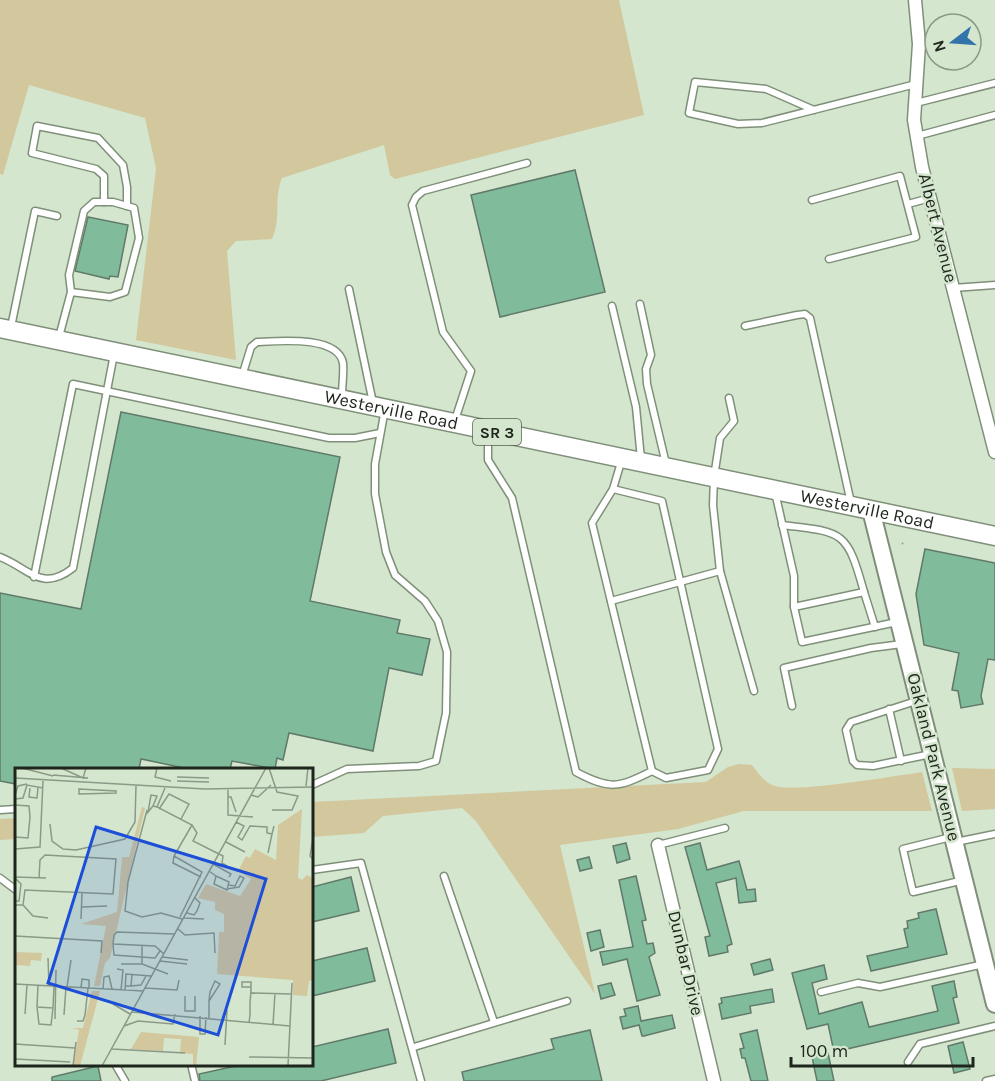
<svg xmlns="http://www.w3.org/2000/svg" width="995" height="1081" font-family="Karla,sans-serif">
<rect width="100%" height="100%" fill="#d4e6ce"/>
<g fill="#d2c79d">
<path d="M0,0H619L644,115L395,179L390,175L384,145L282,178C273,200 282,217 272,239L236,241L227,251L236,360L136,340L156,168L145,118L29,85L3,175L0,174Z"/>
<path d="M739,764L752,765C759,774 764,782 775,786C794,793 896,776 922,772L932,811H744L678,829L560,845L595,994L475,820L462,808L383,816L364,833L312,837V802L706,782L728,767Z"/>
<polygon points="952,768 995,769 995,809 962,811"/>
<polygon points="16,818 16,839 0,840 0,819"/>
</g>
<g fill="#80bc9b" stroke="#60796b" stroke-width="1.5">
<polygon points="575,170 605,292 500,317 471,195"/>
<polygon points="88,217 128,225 118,277 110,276 109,279 75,271"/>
<polygon points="121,412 340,457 310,601 400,620 397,633 430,639 422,675 389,668 373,751 289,733 283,760 277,758 275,769 232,761 230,769 189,769 141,759 139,769 16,769 16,784 0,781 0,593 81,609"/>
<polygon points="925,549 995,563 995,660 988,659 981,696 983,704 961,708 958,691 952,690 959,653 924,645 916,594"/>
<polygon points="626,843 630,859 617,863 613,846"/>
<polygon points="700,843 707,870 739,861 747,890 755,889 756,901 739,903 736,878 716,883 732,944 727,946 728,952 709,956 705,937 710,936 685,847"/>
<polygon points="589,857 592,868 580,871 577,860"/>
<polygon points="636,876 646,920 642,921 647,944 653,943 655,953 649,957 660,995 637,1001 627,959 603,965 600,952 633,947 619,880"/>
<polygon points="351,877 359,911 312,922 312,887"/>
<polygon points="936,909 947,954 871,971 867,956 908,947 904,929 908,928 907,921 919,918 918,913"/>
<polygon points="600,930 604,947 591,951 587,933"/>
<polygon points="367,948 375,981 312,996 312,961"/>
<polygon points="770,959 773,970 754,975 751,964"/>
<polygon points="824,965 827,979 812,983 819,1014 862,1002 869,1027 938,1011 932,986 954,981 957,997 953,998 959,1023 834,1052 828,1024 807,1029 792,973"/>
<polygon points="611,983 615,995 601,999 598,986"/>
<polygon points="772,989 774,1002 750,1006 751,1013 722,1019 719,1004 722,1003 721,998"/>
<polygon points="638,1006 641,1021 672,1015 675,1028 644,1036 642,1036 639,1025 623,1029 620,1017 626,1016 624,1009"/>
<polygon points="388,1029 396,1063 321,1081 200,1081 199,1074 240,1065 312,1065 312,1047"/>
<polygon points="590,1030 602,1081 464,1081 462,1072 554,1049 551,1039"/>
<polygon points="757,1030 768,1081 751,1081 745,1058 742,1058 740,1049 744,1048 740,1034"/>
<polygon points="963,1042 970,1069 954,1073 948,1046"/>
<polygon points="828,1053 834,1081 817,1081 812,1057"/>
<polygon points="98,1066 101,1081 52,1081 52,1077"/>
</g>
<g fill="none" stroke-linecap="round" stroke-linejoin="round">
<g stroke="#7f8f79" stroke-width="9">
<g id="service">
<polyline points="916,103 995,83"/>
<polyline points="814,110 766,89 695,82 689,113 738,124 762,123 916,84"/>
<polyline points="917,136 995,115"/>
<polyline points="812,200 900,176 916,237 829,259"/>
<polyline points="104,202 104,176 96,169 32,153 37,126 98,138 123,165 127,187 127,206"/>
<polyline points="908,204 930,198"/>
<polyline points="953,288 995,285"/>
<polyline points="349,289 373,403"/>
<polyline points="640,304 651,355 646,369 647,384 666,464"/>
<polyline points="612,306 636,407 641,459"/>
<polyline points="745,326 797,315 805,314 810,318 851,503"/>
<polyline points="11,327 35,211 57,216"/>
<polyline points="59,337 71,292 110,297 125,292 139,238 134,208 113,202 94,202 84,211 69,275 71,292"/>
<path d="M242,376L251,347L257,342C278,341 338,335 343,363C344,373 342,385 342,396"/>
<polyline points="455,420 471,371 443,332 412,205 416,197 423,191 527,163"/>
<path d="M488,434V460L512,498L576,772C610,790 618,788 652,771L592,523L613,489L622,459"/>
<polyline points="613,489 662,501 718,749 708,770 666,778 652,771"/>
<polyline points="775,492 794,576 794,607 802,642 897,622"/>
<path d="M782,525C844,532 847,531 864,592"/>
<path d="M0,557C29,568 41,593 73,568L114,354"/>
<polyline points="720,571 754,691"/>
<polyline points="34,577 73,384 329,438 355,438 380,433"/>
<polyline points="611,601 720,571 713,505 714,477 720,438 734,421 729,398"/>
<polyline points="794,607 864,592 875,627"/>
<polyline points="916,701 851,722 846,730 853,761 857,765 873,766 931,754"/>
<polyline points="792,706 784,668 871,648 902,644"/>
<polyline points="889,709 901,761"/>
<polyline points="312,785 347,769 419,766 436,761 446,713 447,652 438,621 425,601 395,575 386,552 375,494 375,464 385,409"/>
<polyline points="0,810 16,809"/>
<polyline points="951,837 903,849 913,892 964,880"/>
<polyline points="956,842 995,834"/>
<polyline points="658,845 725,828"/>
<polyline points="312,870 361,863 421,1081"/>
<polyline points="444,876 494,1022"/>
<polyline points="0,878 16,890"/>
<polyline points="821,992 858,983 880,987 984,964"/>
<polyline points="414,1047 567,1001"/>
<polyline points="908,1062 920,1044 995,1026"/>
<polyline points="115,1064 125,1081"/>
<polyline points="191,1064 195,1081"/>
<polyline points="986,1081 995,1079"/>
</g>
</g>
<g stroke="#7f8f79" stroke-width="15">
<g id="minor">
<polyline points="915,0 919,44 914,120 922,167 995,452"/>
<polyline points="658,845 714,1081"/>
</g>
</g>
<g stroke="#7f8f79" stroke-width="20">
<polyline id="secondary" points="871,510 995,1004"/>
</g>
<g stroke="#7f8f79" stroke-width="21">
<g id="primary">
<path id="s1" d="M0,328L995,536"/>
</g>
</g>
<polyline stroke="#8f9d8b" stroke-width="2" stroke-dasharray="1.5 4.5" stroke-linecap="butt" points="902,543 903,544"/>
<use href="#service" stroke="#fff" stroke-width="6"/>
<use href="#minor" stroke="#fff" stroke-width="12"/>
<use href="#secondary" stroke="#fff" stroke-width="16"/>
<use href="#primary" stroke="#fff" stroke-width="18"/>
</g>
<g text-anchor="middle" stroke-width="5" stroke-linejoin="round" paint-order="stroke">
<rect fill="#d4e6ce" stroke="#555f51" stroke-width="1.5" x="473" y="419" width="48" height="26" rx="4.5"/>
<g font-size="16" font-weight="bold" fill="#1e251c">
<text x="497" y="438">SR 3</text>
</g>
<g font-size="18" fill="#1e251c" stroke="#d4e6ce">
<text transform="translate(938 228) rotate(76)" y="6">Albert Avenue</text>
<text dy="6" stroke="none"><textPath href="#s1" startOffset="400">Westerville Road</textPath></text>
<text dy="6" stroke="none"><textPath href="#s1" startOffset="886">Westerville Road</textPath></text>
<text transform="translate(934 757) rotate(76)" y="6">Oakland Park Avenue</text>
<text transform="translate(686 963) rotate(77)" y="6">Dunbar Drive</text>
</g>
</g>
<g transform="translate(15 768)">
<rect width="298" height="298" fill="#d4e6ce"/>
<path d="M127,39L130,40L95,190L90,195L85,218H79L91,158L66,156L102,144L107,89H114ZM287,41L283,110L287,112L292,107L299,111V212L294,213L292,228L278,227V212L202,206L204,164H209V146L200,142V134L183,130L191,116L225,128L236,111L223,103L231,88L235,90L240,81L261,92L263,57ZM0,184L27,185L26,193L16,192L15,198L0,197ZM77,223H85L65,298H58L64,262L57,260H68ZM126,264L184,269L181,298H178V286L165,285L166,271L149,270L148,283L116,281Z" fill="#d2c79d"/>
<path fill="none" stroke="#8b9987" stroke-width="1.5" d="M7,0L38,8M46,0L68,10L71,0M142,0L140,9L156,13M254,0L262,24L283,28L277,42H257M38,7L73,10M162,9L194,10M0,10L190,21L299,19M162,13L194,14M291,18L293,0M15,20L14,29L22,30L23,20M150,20L142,39L177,57L159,88M64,21L101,23V25L64,26ZM213,21V47L238,49M0,27L3,18L12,16M236,27L243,29L256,17M213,29H216L221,44M0,31L8,30L12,17L28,20M0,37L14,38L15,49L13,70L0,69M138,38L133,44L136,27L142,28L138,38L142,39M144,41L154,26L174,36L166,51M132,42L113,114L110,143L127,149L146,145L167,151M221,54L229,58L223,69L227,72L235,58L252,59V65L257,66L259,58M35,56L37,73L48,81L61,82L110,71L120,54L121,18M177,57L182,65L178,73L208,88L207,95L212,98M299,64L295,88L299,92M211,74L230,84M0,81L25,79L28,13M253,85L257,66M159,88L187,104L165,149M159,88L158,95L186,109M198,96L216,106L214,109M194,103L201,108L199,116L212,122L214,114L201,108M0,109L31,110M212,121L224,119L229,110L225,108L220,118L214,117M0,133H4L6,116L1,111M0,137H8L18,148L33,150M8,137L10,122L98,126L101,91L30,87L25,92L24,110M67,139L92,138M172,145L179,147L182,143L185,135L180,130M169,150L189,151M66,151L67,125M163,161L170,167L199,165L200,185M0,168L87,173L86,185M98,176L99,187L140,190L145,183M127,178V196L153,206M149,186L140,178L98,176L99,167L102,164L159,166M147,189L173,192M33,190L34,218M145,193L172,196M106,196H127M102,201L108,202L106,222M0,216L129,223M23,217L22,239L38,240L39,218M110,218H116L117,206M116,218L126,217L131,208M52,219L56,192M66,220L67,211L74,212V220M130,220L162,222L164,212M88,221L89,209L94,208L97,221M110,222L111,206L136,208M236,225L276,226M170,228V243H180V228M98,236L115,246M22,239L24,256L36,257L38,240M117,244L275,258M10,246L12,217M49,247L51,219M185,248V266H190L191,249M194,250V233L195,224L200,213L205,216L194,233M40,251L41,202M62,253H68L70,247L73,220M234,255L235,247V235L236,222V214H227V219H236M258,257L260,225M109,258L123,253L158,256L160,246M0,276L60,280M210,277L212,242M97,281L170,285M234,289L299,290M1,291L55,294M58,298L61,274M87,298L251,0M273,298L277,215"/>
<path fill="#1d4ed8" fill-opacity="0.15" stroke="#1d4ed8" stroke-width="3" d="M81,59L251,111L203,267L33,215Z"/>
<rect width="298" height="298" fill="none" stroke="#1e251c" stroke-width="3"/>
</g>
<g transform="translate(953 42) rotate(253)"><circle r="28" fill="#d4e6ce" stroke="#8b9987" stroke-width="1.5"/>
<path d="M0-4.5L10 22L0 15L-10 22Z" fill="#3274aa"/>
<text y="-9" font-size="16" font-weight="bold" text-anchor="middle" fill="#1e251c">N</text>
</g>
<path d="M791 1057v9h182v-9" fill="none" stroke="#1e251c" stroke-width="3"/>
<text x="800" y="1057" font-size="18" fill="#1e251c" stroke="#d4e6ce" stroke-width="4.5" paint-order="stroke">100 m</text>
</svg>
